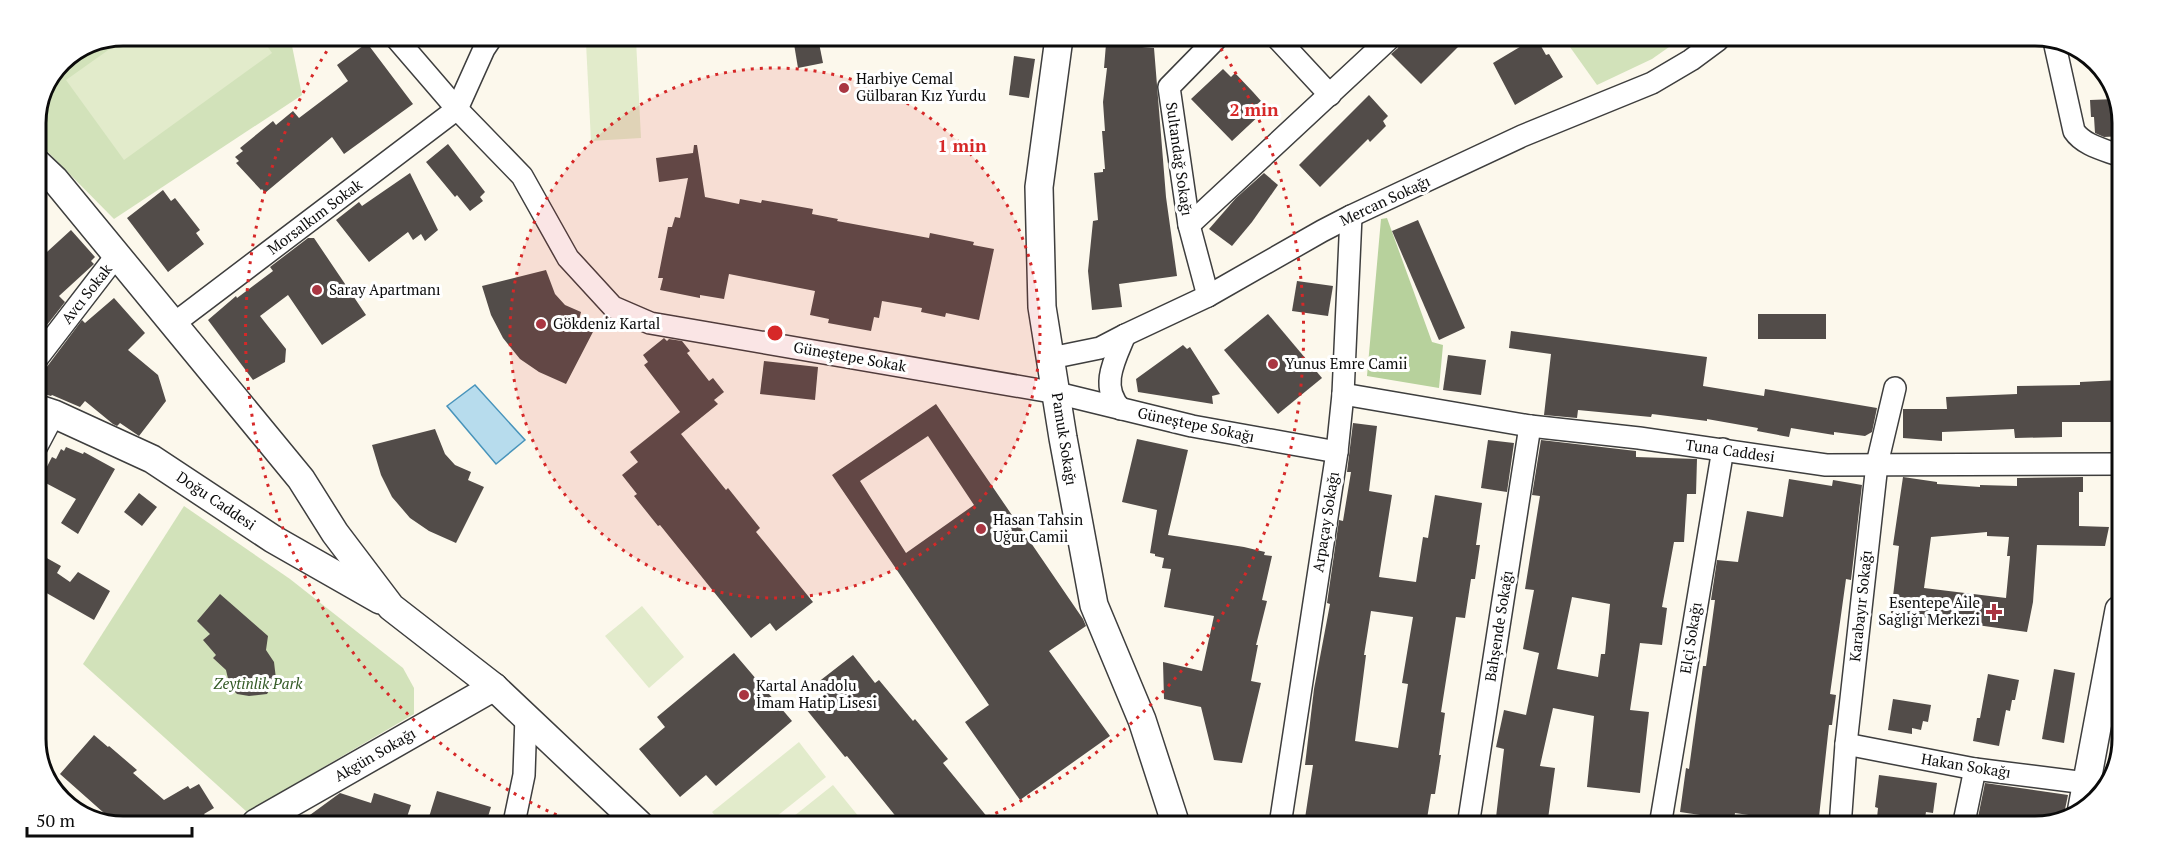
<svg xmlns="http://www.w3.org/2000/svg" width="2159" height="863" font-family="'PT Serif',serif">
<rect width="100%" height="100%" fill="#fcf8ec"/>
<g fill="#d2e2ba">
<polygon points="124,36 290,36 302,95 114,219 36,140 36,118 62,61"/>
<polygon points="1565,40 1679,40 1652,59 1597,85"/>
<polygon points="184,506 290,579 403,668 414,688 414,714 247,812 83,664"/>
<polygon points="2119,711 2118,768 2104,787"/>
</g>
<polygon fill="#b7d19c" points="1387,218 1432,342 1443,345 1439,388 1367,376 1381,219"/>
<g fill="#e2ebcb">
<polygon points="128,36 260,36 272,53 124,160 66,80"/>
<polygon points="636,40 641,138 591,141 586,43"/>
<polygon points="642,606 684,657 649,688 605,636"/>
<polygon points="799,742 826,777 767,824 722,824 712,812"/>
<polygon points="833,785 859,817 849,824 784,824"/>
</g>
<polygon fill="#b7dced" stroke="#4894bb" stroke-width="1.5" points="475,385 525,440 496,464 447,406"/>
<g fill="#524c49" fill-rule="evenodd">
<polygon points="793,38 818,38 823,63 798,68"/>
<polygon points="1401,39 1466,39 1421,84 1391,54 1398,48"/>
<polygon points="1533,39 1537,39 1546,55 1549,54 1563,77 1515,105 1493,63"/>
<polygon points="367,43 413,104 344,154 332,137 265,193 262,189 261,190 236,163 239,161 235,157 243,151 240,148 273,121 276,125 293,111 299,118 348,81 337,65"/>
<polygon points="1106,44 1154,48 1166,197 1177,276 1119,284 1122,307 1092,310 1088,271 1093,221 1098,220 1094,173 1103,172 1103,169 1105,169 1102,131 1105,131 1103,102 1107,68 1104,68"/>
<polygon points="1014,56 1035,59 1029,98 1009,95"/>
<polygon points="1223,69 1231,77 1235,73 1253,92 1261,101 1256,105 1263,112 1232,141 1191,99"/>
<polygon points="1369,95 1388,116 1383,121 1386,126 1370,142 1368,139 1320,187 1299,165"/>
<polygon points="2116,99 2123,117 2123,136 2104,137 2095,133 2094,117 2091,117 2090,100"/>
<polygon points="448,144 485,192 480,197 483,201 470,211 457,195 455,197 426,162"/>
<polygon points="694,145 697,145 705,197 739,204 740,199 761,203 762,200 813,209 812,214 838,219 837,221 929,238 930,233 974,242 973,245 994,249 979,320 946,313 945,317 921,312 922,308 882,301 879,318 874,317 871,331 828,323 829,319 810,315 815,291 729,274 724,299 700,295 700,298 660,290 663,278 658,278 668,227 672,227 675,217 680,218 688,178 659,182 656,158 693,153"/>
<polygon points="410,173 438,230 425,241 421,234 413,240 408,232 369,262 336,220 359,202 362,206"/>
<polygon points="1264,173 1278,185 1252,222 1232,246 1209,229 1236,198"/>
<polygon points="163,190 171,201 175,198 200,230 196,233 204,244 168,272 127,218"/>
<polygon points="1418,220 1465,328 1439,340 1392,231"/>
<polygon points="71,230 95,257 91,261 94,264 59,296 65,302 36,339 36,262"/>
<polygon points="308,238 314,238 366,315 322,345 288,295 260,316 286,349 285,362 253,380 208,320 236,296 237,298 273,271 270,267"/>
<polygon points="546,270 555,294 565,305 581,312 579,320 595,328 566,384 539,372 520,359 503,338 491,315 482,286"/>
<polygon points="1297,281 1333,286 1328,316 1292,311"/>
<polygon points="114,298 145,333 128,350 158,375 166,401 139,436 120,423 117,426 113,424 85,401 80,407 52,395 51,396 44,394 36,389 36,372 46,368 82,320 85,323"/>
<polygon points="1268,314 1322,378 1278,414 1224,350"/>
<rect x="1758" y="314" width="68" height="25"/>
<polygon points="1511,331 1707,357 1703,386 1764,396 1765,389 1877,408 1872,432 1865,436 1834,432 1834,435 1791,428 1789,437 1757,431 1758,428 1707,419 1707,421 1652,414 1651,417 1578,410 1577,418 1544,415 1551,354 1509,348"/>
<polygon points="664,338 667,341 669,339 682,341 690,351 687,353 709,381 713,378 724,392 714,400 718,404 681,434 726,490 728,488 760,528 756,532 813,602 776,631 770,623 751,638 660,525 658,526 634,496 637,494 622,475 638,462 630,452 680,412 644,365 648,362 643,355"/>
<polygon points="1183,345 1187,349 1190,347 1220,394 1212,396 1213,404 1138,392 1136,379"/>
<polygon points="1448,355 1486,360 1481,395 1443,390"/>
<polygon points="764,361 818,367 815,400 760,394"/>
<polygon points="2121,380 2121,405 2118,422 2062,422 2062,437 2015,438 2014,429 1942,432 1942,441 1903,438 1903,409 1947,409 1946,397 2017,394 2017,386 2080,385 2080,382"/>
<path d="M936,404L1083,619L1086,626L1049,651L1110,736L1020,800L965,722L989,705L832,475ZM928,436L974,505L906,553L860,481Z"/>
<path d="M1353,423L1377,426L1369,491L1392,495L1379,577L1416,582L1423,537L1428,538L1435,495L1482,503L1476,545H1480L1475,579H1471L1465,618L1456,617L1441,712L1445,713L1439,755H1441L1435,794H1431L1426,825H1384V820L1345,815L1343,825H1304L1313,765H1305L1314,689L1330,604L1327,603L1339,520L1343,521L1351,472H1347ZM1371,611L1413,617L1402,683L1408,684L1398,748L1355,741L1366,655H1364Z"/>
<polygon points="435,429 445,454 455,465 471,472 468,480 484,487 456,543 429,531 410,518 392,497 381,475 372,445"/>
<polygon points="1137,439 1188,450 1168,535 1244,547 1265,552 1264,555 1272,556 1262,600 1267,601 1256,645 1258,645 1251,681 1261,683 1242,763 1214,760 1201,707 1164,699 1163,662 1202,671 1214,616 1164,607 1171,569 1162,568 1164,558 1155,556 1155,554 1150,553 1157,510 1122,502"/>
<polygon points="1488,440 1514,443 1507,492 1481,488"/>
<path d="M1541,440L1636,451V457L1697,459L1696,494H1687L1684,542H1674L1662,607L1667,608L1662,645L1640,643L1630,710L1649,712L1640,793L1587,787L1594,716L1553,708L1540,766L1555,768L1547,826H1495L1504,749L1496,747L1504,710L1526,715L1539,653L1523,649L1534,590L1525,589L1540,496L1532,495ZM1572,597L1610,604L1605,654H1601L1598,677L1557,669Z"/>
<polygon points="66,447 83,454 84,452 115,469 78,534 61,523 76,499 40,480 52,457 56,459 61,449 64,451"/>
<path d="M1903,477L1937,482V484L1980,487V485L2017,486V478L2083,477V492H2079V526L2109,527L2105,546L2037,545L2033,602L2027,632L1891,613L1899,546L1893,545ZM1987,532V536L2009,537L2007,556H2010L2006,598L1924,588L1931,537Z"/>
<polygon points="1789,479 1832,486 1833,480 1862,485 1851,580 1846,579 1830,694 1836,695 1832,725 1829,725 1818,826 1793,826 1775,823 1776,819 1735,813 1734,820 1680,812 1686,768 1689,769 1703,666 1706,666 1715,600 1711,600 1717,560 1738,562 1747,511 1783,517"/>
<polygon points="139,493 157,507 142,526 124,512"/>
<polygon points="36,552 61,566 57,573 70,582 78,572 110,591 94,620 36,587"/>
<polygon points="220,594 268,636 266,650 274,662 276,679 267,694 249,696 237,694 233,690 229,683 226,670 213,658 216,655 203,640 210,634 197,621"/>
<polygon points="734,653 792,721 716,786 706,775 680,797 639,749 665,727 657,717"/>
<polygon points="853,655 875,683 879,680 913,721 915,719 948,759 943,763 993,824 902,824 847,756 845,757 806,709 826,693 817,683"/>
<polygon points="2054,669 2075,673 2064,743 2042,739"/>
<polygon points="1988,674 2019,680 2015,700 2012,700 2010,711 2006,710 1999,746 1973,741 1977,718 1980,718"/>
<polygon points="1893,699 1931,705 1928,722 1923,721 1921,730 1912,728 1912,734 1888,730"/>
<polygon points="94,735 108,747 109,746 137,770 133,773 164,800 188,786 190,789 199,784 214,808 204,814 210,823 113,821 60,774"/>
<polygon points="1879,775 1937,783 1933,813 1926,812 1924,824 1877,818 1878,808 1875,807"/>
<polygon points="1985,783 2068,795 2063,819 2036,827 1976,827"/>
<polygon points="437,791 491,807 486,823 448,823 429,817"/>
<polygon points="340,793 371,803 374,793 411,805 405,823 299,823"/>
</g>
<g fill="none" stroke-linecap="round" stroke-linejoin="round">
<g stroke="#3e3e3e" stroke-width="24">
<g id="minor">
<polyline points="395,37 457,109 522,176 568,258 613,307 650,323 1057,393 1192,426 1337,452"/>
<polyline points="1278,39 1330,95"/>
<path d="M2054,41L2074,131C2084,146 2106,150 2123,157"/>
<polyline points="1189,225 1389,39"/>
<polyline points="1208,296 1189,225 1169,87 1216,39"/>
<polyline points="172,325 457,109 484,49 492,37"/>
<polyline points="1051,358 1100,348 1125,335 1208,296 1322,231 1351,216 1522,136 1652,83 1691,60 1718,40"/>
<polyline points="36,360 116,256"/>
<polyline points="1343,394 1530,426 1639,438 1826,465 2120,464"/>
<path d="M1121,409C1099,387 1115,359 1125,335"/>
<polyline points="36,448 54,414"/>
<polyline points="1846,744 1975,769 2086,783"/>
<polyline points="514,823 524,775 526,716"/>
<polyline points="1280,825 1337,452 1343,394 1351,216"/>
<polyline points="1468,826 1530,426"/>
<polyline points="1660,826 1723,449"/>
<polyline points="1840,827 1846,744 1877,464 1895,388"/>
<polyline points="1963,827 1975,769"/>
</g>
</g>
<g stroke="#3e3e3e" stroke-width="30">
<g id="tertiary">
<polyline points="1059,38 1039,187 1042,307 1063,438 1094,605 1142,720 1176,825"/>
<polyline points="36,162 55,180 301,479 335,533 391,607 494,687 639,824"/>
<polyline points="36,408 54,414 152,459 273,539 380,600"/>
<polyline points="2081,813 2119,610"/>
<polyline points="256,823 494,687"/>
</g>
</g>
<use href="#minor" stroke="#fff" stroke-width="21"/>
<use href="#tertiary" stroke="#fff" stroke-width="27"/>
</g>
<circle cx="775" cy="333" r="265" fill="#d62828" fill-opacity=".12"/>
<g fill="none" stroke="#d62828" stroke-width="3" stroke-dasharray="3 6">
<circle cx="775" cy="333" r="265"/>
<path d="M573 822A529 529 0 0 1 336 37M1216 41A529 529 0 0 1 973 823"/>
</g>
<g fill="#a93642" stroke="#fff" stroke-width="2">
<circle cx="844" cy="88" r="6"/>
<circle cx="317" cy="290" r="6"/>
<circle cx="541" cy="324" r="6"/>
<circle cx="1273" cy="364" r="6"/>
<circle cx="981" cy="529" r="6"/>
<path d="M1991 603h6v6h6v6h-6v6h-6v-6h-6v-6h6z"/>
<circle cx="744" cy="695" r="6"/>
</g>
<g text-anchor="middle" stroke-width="6" stroke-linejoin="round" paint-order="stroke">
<g font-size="15" fill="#0b0b0b" stroke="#fff" text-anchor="start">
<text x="856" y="84">Harbiye Cemal<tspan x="856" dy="17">Gülbaran Kız Yurdu</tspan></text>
<text x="329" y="295">Saray Apartmanı</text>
<text x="553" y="329">Gökdeniz Kartal</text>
<text x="1285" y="369">Yunus Emre Camii</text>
<text x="993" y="525">Hasan Tahsin<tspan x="993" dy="17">Uğur Camii</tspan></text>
<text x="1980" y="608" text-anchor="end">Esentepe Aile<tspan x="1980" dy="17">Sağlığı Merkezi</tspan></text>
<text x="756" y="691">Kartal Anadolu<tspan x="756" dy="17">İmam Hatip Lisesi</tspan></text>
</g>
<g font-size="15" fill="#0b0b0b" stroke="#fff">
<text transform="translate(1179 159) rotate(82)" y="5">Sultandağ Sokağı</text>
<text transform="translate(1385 201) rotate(-25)" y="5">Mercan Sokağı</text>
<text transform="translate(315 217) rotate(-37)" y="5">Morsalkım Sokak</text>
<text transform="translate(87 294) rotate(-52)" y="5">Avcı Sokak</text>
<text transform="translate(850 357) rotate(10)" y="5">Güneştepe Sokak</text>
<text transform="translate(1196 425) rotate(12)" y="5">Güneştepe Sokağı</text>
<text transform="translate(1064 439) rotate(81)" y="5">Pamuk Sokağı</text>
<text transform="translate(1730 451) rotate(8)" y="5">Tuna Caddesi</text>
<text transform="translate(216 501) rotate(34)" y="5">Doğu Caddesi</text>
<text transform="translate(1326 522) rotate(-81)" y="5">Arpaçay Sokağı</text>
<text transform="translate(1861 606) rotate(-84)" y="5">Karabayır Sokağı</text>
<text transform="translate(1499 626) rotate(-81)" y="5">Bahşende Sokağı</text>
<text transform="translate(1691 638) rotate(-81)" y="5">Elçi Sokağı</text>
<text transform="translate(375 755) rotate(-30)" y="5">Akgün Sokağı</text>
<text transform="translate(1966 766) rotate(9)" y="5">Hakan Sokağı</text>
</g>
<g font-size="15" font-style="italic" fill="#335a25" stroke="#fff">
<text x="258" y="689">Zeytinlik Park</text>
</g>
</g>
<path d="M0 0H2159V863H0ZM123 46H2035A77 77 0 0 1 2112 123V739A77 77 0 0 1 2035 816H123A77 77 0 0 1 46 739V123A77 77 0 0 1 123 46Z" fill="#fff" fill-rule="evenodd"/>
<path fill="none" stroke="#0b0b0b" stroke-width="3" d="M123 46H2035A77 77 0 0 1 2112 123V739A77 77 0 0 1 2035 816H123A77 77 0 0 1 46 739V123A77 77 0 0 1 123 46Z"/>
<circle cx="775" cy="333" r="9" fill="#d62828" stroke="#fff" stroke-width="3"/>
<g font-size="18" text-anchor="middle" font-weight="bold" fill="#d62828" stroke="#fff" stroke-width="6" stroke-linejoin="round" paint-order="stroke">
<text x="1254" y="116">2 min</text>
<text x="962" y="152">1 min</text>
</g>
<path d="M27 827v9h165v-9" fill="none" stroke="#0b0b0b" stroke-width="3"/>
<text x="36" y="827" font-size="18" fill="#0b0b0b" stroke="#ffffff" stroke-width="4.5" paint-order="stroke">50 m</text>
</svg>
